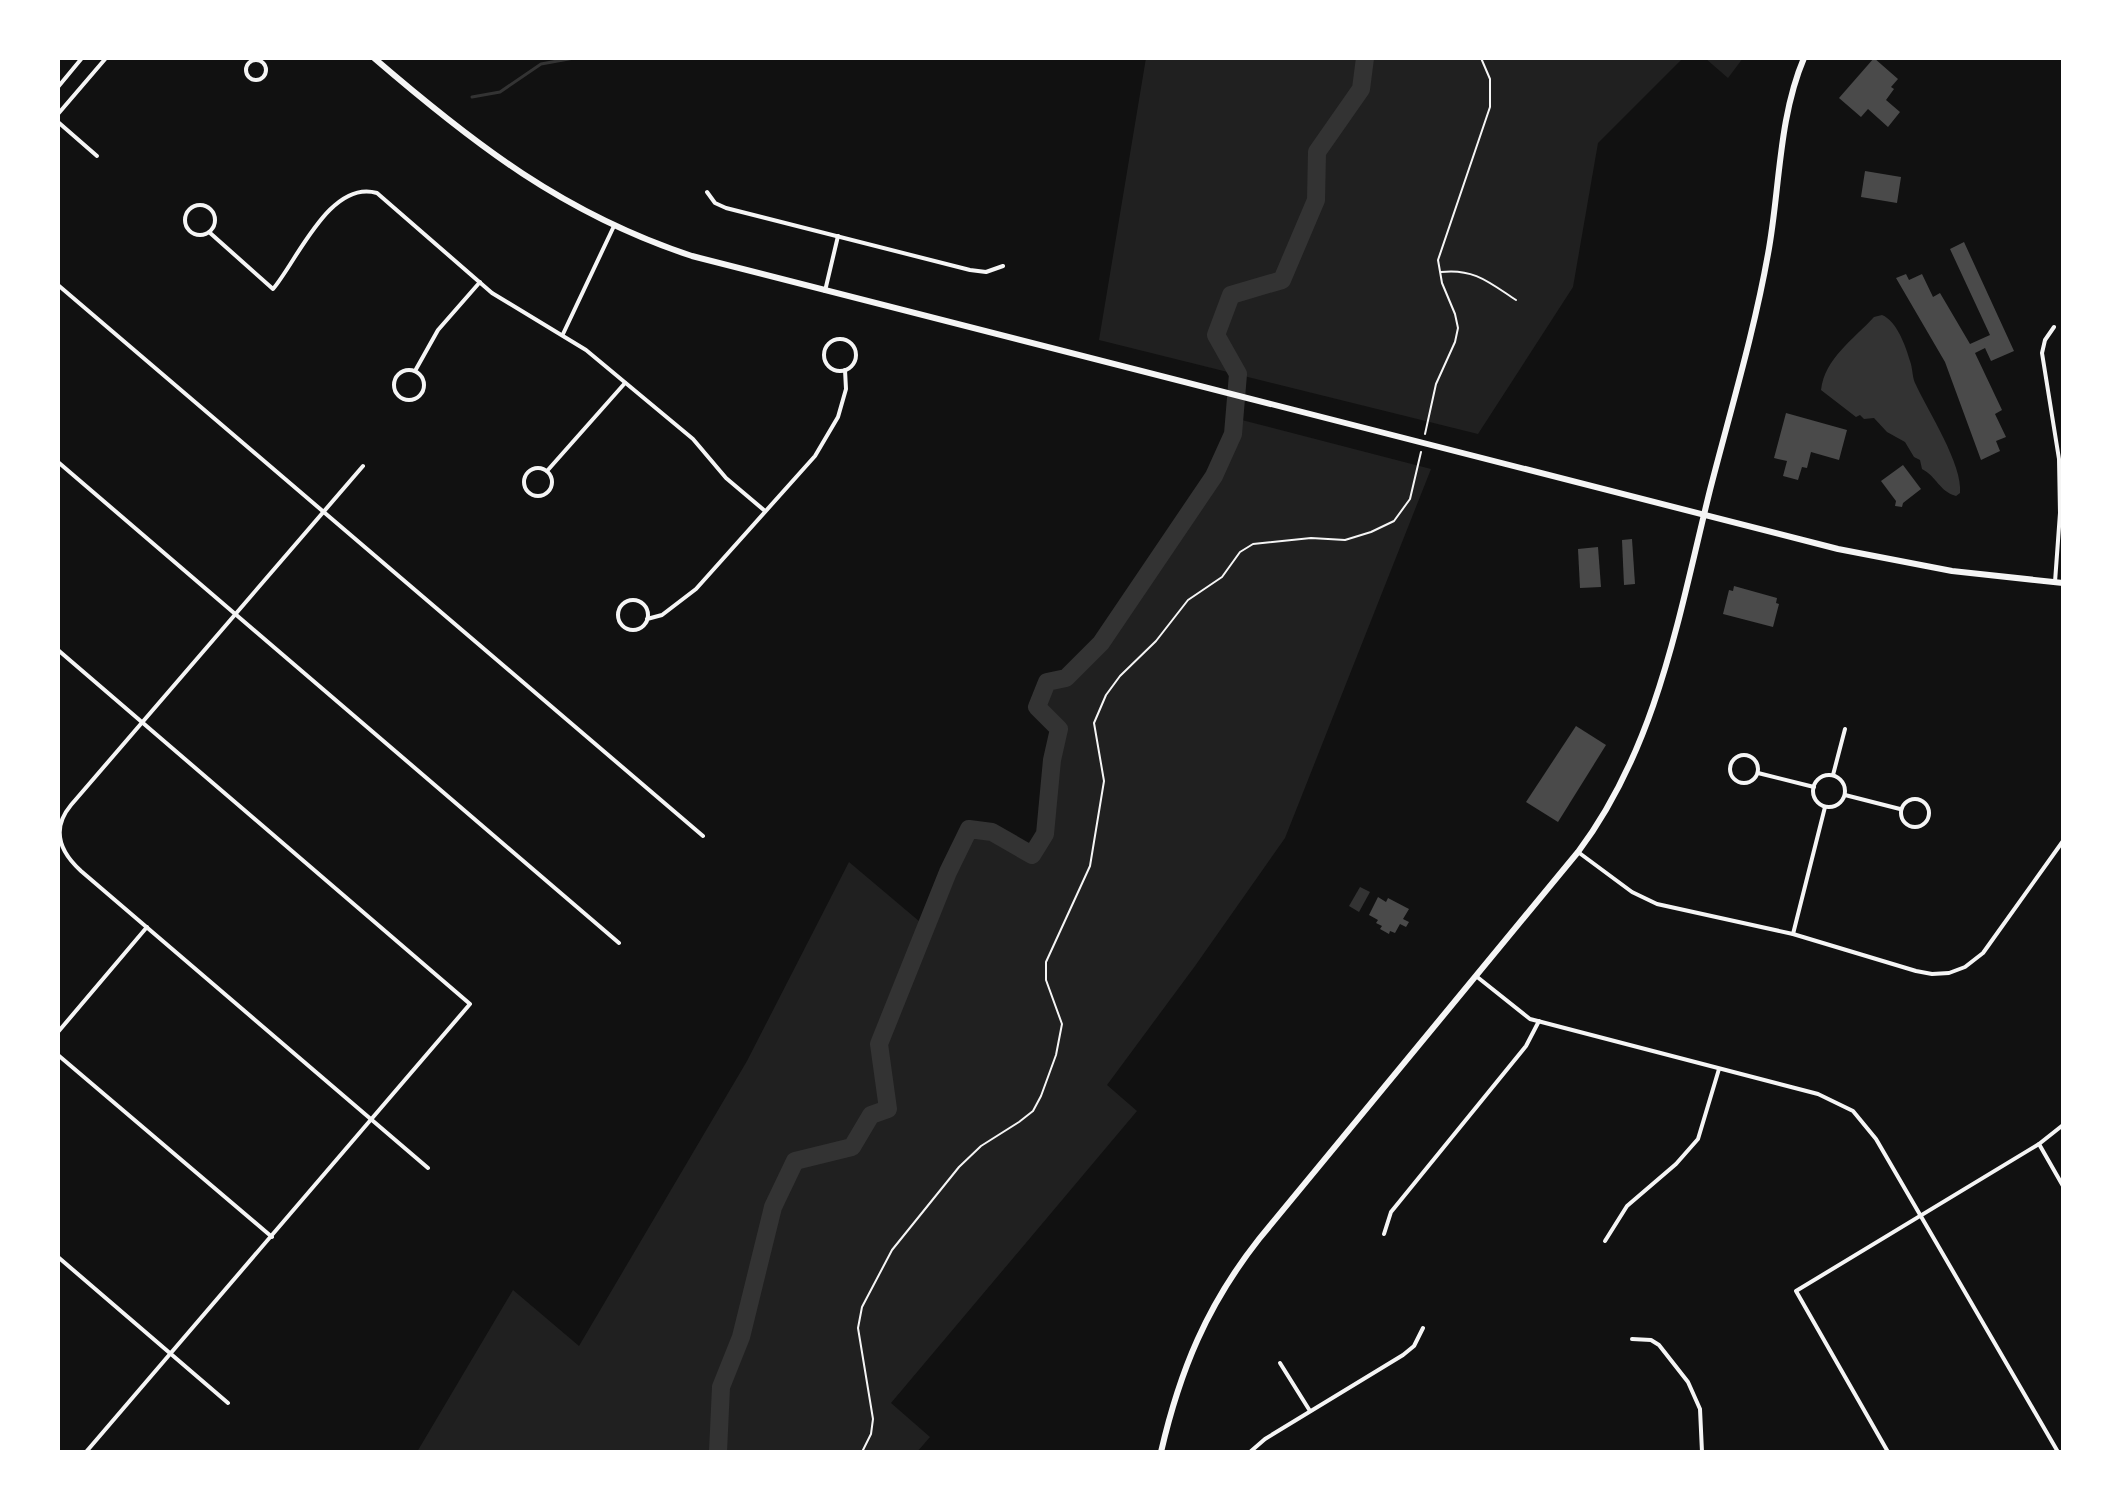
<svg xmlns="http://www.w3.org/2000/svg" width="2121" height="1510" font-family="'PT Serif',serif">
<rect width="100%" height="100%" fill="#111"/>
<g fill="#202020">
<polygon points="1146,58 1683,58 1598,143 1573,287 1478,434 1099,340"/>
<polygon points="1705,58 1743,58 1728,78"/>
<polygon points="1234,418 1431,469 1285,838 1195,966 1107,1085 1137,1111 891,1403 930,1437 917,1452 417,1452 513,1290 579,1346 747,1061 849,862 926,927 948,872 969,829 992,832 1032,855 1045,834 1052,760 1059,729 1037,707 1047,682 1066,678 1101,643 1214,476 1233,434"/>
</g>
<g fill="#333">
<path d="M1882,315C1897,321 1906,347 1910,361C1913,369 1912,378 1916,385C1928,411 1963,465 1960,493L1956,496C1940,492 1936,476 1922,469L1920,460L1914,457L1905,442L1887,432L1874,418L1864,419L1860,415L1856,417L1821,390C1825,358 1853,340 1874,317Z"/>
<polygon points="1360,887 1370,892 1359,912 1349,906"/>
</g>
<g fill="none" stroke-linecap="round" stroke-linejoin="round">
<g stroke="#333" stroke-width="3">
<polyline points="808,58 860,58"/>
<polyline points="472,97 500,92 541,64 574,58"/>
</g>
<polyline stroke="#333" stroke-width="18" points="718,1452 721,1387 741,1337 773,1207 795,1161 852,1147 871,1115 888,1109 879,1044 948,872 969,829 992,832 1032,855 1045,834 1052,760 1059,729 1037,707 1047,682 1066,678 1101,643 1214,476 1233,434 1238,374 1216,335 1231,295 1282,280 1316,200 1317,152 1361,89 1365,58"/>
</g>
<g fill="#4a4a4a">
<polygon points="1874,58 1898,79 1891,87 1894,89 1886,100 1900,112 1888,127 1868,109 1861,117 1839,98"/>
<polygon points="1865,171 1901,177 1897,203 1861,197"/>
<polygon points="1964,242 2014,351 1991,361 1985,348 1975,353 2002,410 1995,414 2006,437 1996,441 2000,451 1981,460 1945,362 1896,278 1906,274 1909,280 1922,274 1933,297 1940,293 1970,344 1990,335 1950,249"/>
<polygon points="1786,413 1847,430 1839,460 1811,452 1807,468 1802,467 1798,480 1783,476 1787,461 1774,458"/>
<polygon points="1903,465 1921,489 1903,503 1902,507 1895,506 1896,501 1881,481"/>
<polygon points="1632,539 1635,584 1624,585 1622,540"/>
<polygon points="1598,547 1601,587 1580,588 1578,549"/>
<polygon points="1734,586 1777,598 1776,603 1779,604 1773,627 1723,614 1729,590 1733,591"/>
<polygon points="1576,726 1606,745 1558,822 1526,802"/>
<polygon points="1378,897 1386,902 1388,898 1409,909 1403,919 1409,922 1406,927 1400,924 1395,933 1390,931 1389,934 1380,929 1382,926 1376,923 1378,920 1369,915"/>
</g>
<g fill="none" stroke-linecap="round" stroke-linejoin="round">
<g stroke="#f5f5f5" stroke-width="2">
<path d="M1441,272C1474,268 1490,283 1516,300"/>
<polyline points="1425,434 1436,384 1455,342 1458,328 1455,314 1442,283 1438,260 1490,107 1490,79 1481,58"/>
<polyline points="862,1452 871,1434 873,1419 858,1328 862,1307 892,1250 959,1167 981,1146 1019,1122 1033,1111 1041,1096 1056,1055 1062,1024 1046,980 1046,962 1090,866 1104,781 1094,723 1106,695 1120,676 1156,641 1188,600 1222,577 1240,552 1253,544 1311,538 1345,540 1371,532 1394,521 1410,499 1421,452"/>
</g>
<g stroke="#f5f5f5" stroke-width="4">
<circle cx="256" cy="70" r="10"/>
<polyline points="58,87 82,58"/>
<polyline points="58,114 106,58"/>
<polyline points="58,122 97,156"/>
<polyline points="707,192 715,203 726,208 970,270 986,272 1003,266"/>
<circle cx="200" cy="220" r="15"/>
<path d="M209,232L273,289C297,261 330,179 377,193L492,293L586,350L693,439L726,478L765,511"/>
<polyline points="58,285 703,836"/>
<polyline points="825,291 838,236"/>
<polyline points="2054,327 2045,340 2042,353 2059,459 2060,513 2055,582"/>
<polyline points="563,334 614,226"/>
<circle cx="840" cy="355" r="16"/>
<circle cx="409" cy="385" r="15"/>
<polyline points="415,371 438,330 480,282"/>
<polyline points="58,462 619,943"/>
<path d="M363,466L71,805C51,829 59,851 81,871L428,1168"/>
<circle cx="538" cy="482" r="14"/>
<polyline points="547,471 625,383"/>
<circle cx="633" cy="615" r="15"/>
<polyline points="647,619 662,615 696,589 815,456 838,417 846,389 845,370"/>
<polyline points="58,650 470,1004 86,1452"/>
<circle cx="1744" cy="769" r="14"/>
<polyline points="1758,773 1814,787"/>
<polyline points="1833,775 1845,729"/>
<circle cx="1829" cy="791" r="16"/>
<polyline points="1845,795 1900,809"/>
<circle cx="1915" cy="813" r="14"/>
<polyline points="1578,852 1632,892 1657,904 1793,934 1916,971 1932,974 1949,973 1965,967 1983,953 2063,841"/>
<polyline points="1793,934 1825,807"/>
<polyline points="1476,976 1530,1019 1818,1094 1853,1111 1876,1139 2058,1452"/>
<polyline points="58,1032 147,927"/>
<polyline points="58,1055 272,1237"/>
<polyline points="2039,1144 2063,1186"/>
<polyline points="1384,1234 1391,1212 1526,1046 1539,1021"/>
<polyline points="1605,1241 1627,1206 1676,1164 1698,1139 1719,1069"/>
<polyline points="58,1257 228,1403"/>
<polyline points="1632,1339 1651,1340 1659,1345 1688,1382 1700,1409 1702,1452"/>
<polyline points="1280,1363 1310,1411"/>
<polyline points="1250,1452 1265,1439 1403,1355 1414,1346 1423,1328"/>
<polyline points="1888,1452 1796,1291 2039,1144 2063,1125"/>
</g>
<g stroke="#f5f5f5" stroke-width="6">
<path d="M374,58C474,144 564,214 692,256L1838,549L1952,571L2063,583"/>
<path d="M1161,1452C1180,1370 1207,1305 1259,1239L1578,852C1657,747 1679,615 1710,490C1730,412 1754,333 1768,254C1780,190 1778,119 1804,58"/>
</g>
</g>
<rect width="2121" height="1510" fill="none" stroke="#ffffff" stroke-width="120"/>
</svg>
